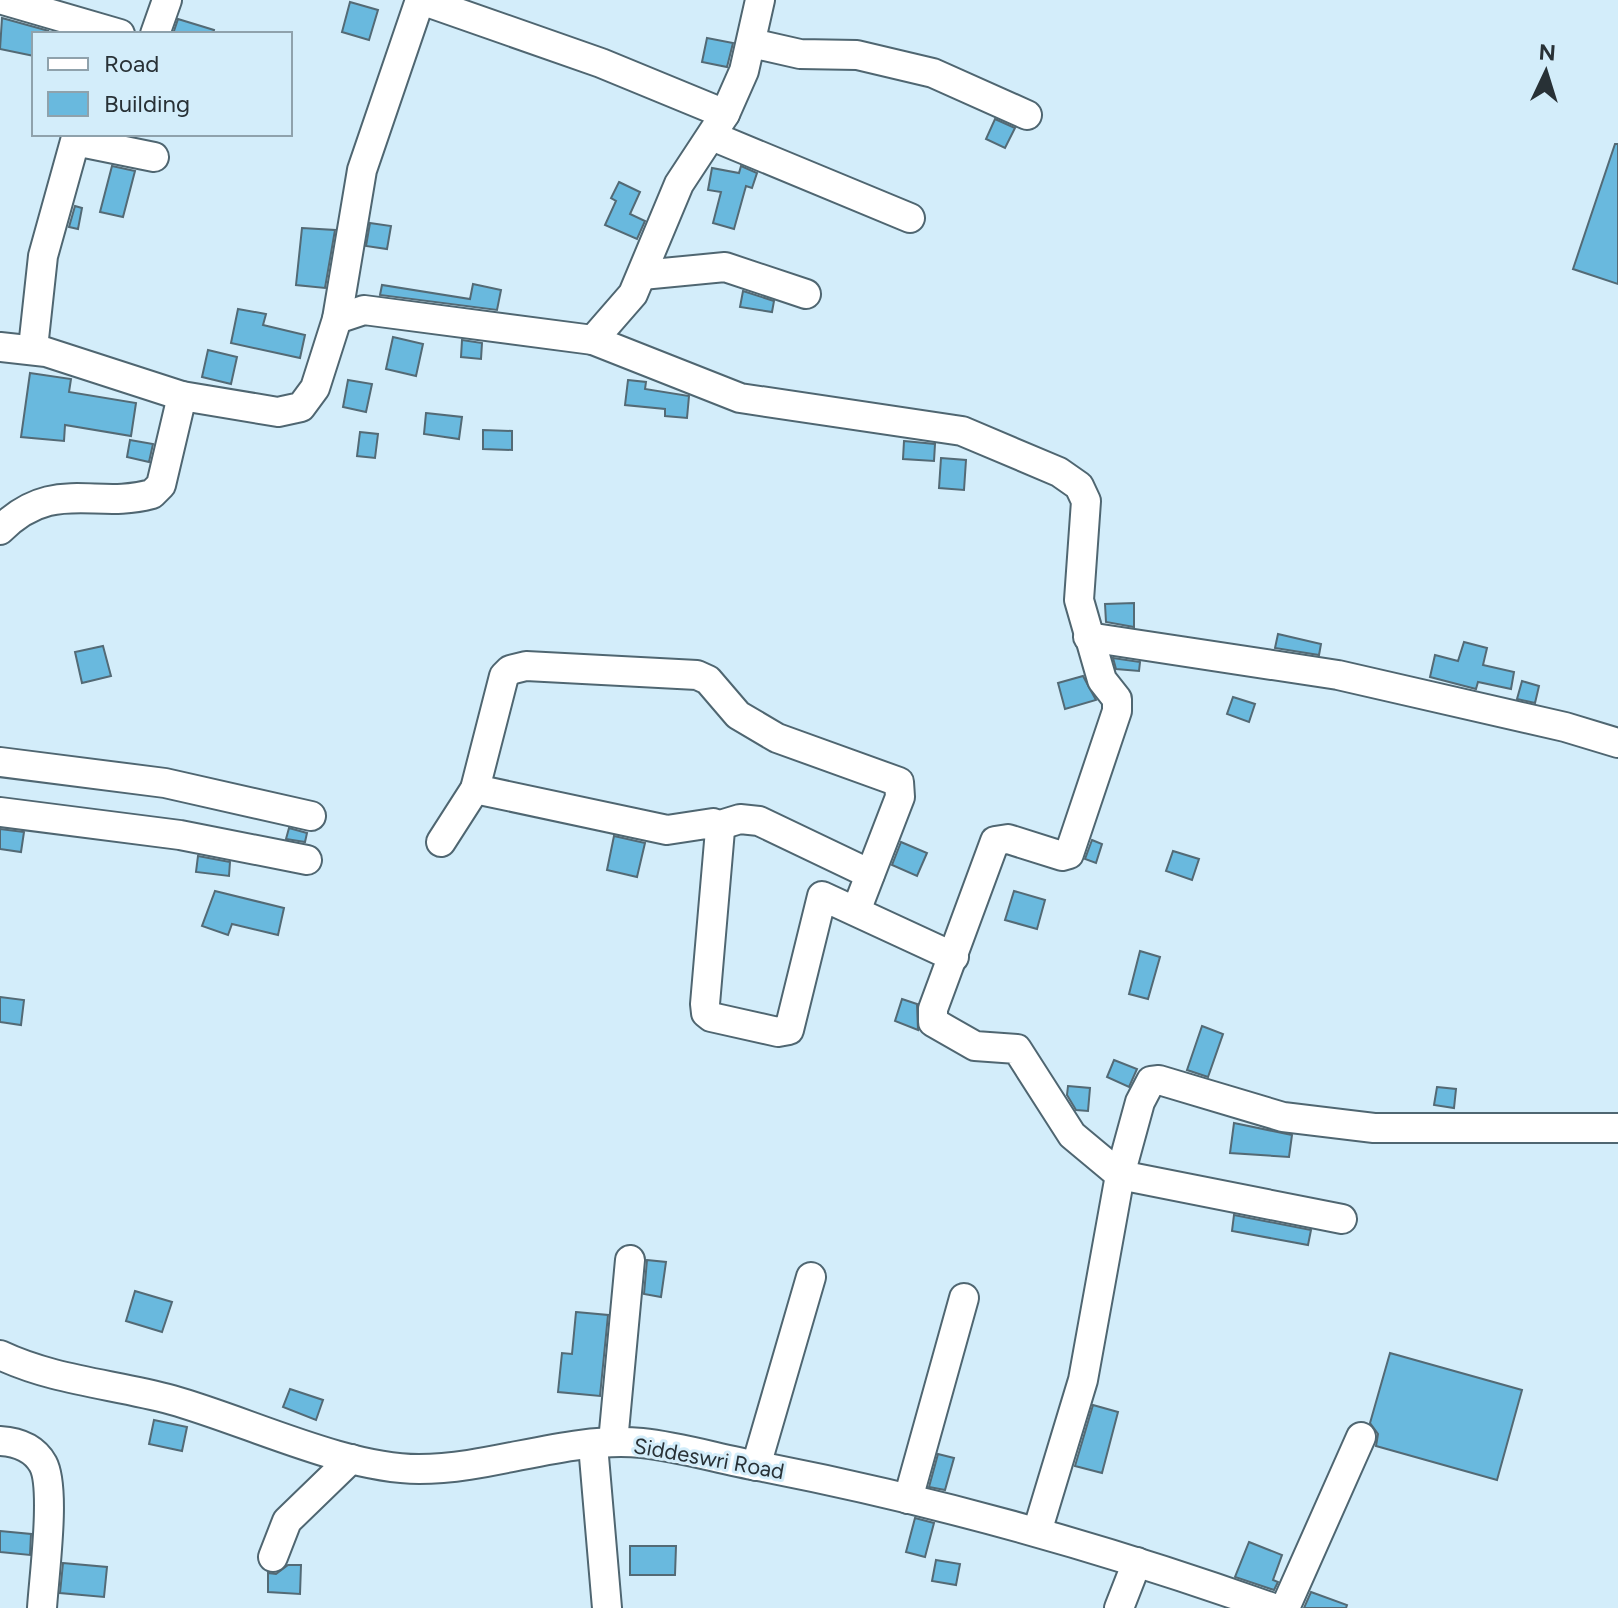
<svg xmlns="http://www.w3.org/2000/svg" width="1618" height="1608" font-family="Figtree,sans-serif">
<rect width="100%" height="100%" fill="#d3edfa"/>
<g fill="#69b9de" stroke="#536a75" stroke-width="2">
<polygon points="350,2 378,10 369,40 342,32"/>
<polygon points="2,18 49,31 34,34 34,56 0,49"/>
<polygon points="178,19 214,30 213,34 173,34"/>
<polygon points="707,38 733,43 727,67 702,62"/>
<polygon points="995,119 1015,128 1005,148 986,139"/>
<polygon points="1615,144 1618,144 1618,284 1573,269"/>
<polygon points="112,166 135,171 123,217 100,212"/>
<polygon points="741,166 757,173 752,188 746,186 734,229 713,223 721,192 708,190 712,168 739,173"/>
<polygon points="619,182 640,192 630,214 645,221 637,239 605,225 616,201 611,198"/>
<polygon points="75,206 82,208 78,229 69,227"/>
<polygon points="370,223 391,226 387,249 366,246"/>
<polygon points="302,228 335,230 325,288 296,285"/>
<polygon points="473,284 501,290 497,310 380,295 382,285 470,299"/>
<polygon points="743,291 774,301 772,312 740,307"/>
<polygon points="238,309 266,314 263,325 305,335 300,358 231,343"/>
<polygon points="393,337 423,344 416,376 386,369"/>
<polygon points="462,340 482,343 481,359 461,357"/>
<polygon points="208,350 237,357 231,384 202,377"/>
<polygon points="30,373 71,379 69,392 136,403 131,436 65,425 64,441 21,437"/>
<polygon points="348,380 372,384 366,412 343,407"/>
<polygon points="628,380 646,382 645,389 689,396 687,418 665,416 665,409 625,405"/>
<polygon points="426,413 462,417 459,439 424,434"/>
<polygon points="483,430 512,431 512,450 483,449"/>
<polygon points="360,432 378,434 375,458 357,456"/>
<polygon points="130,440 153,444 149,462 127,457"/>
<polygon points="904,441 935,444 934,461 903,459"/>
<polygon points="941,458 966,460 964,490 939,488"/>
<polygon points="1134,603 1134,627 1106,622 1105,604"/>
<polygon points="1278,634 1321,644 1319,655 1275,648"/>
<polygon points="1464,642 1487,648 1483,665 1514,672 1511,689 1478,682 1476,689 1430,677 1435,655 1458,661"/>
<polygon points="103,646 111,676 82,683 75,652"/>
<polygon points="1113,658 1140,662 1139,671 1116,669"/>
<polygon points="1083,676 1096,700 1065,709 1058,683"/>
<polygon points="1522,681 1539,686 1535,703 1517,699"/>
<polygon points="1233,697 1255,704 1249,722 1227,714"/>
<polygon points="289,828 307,833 305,842 286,839"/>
<polygon points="0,829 24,832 21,852 0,849"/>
<polygon points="614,836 645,843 637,877 607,870"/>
<polygon points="1092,840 1102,844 1096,863 1085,859"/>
<polygon points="901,842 927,853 917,876 892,865"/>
<polygon points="1173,851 1199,859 1192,880 1166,871"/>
<polygon points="198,856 230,862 229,876 196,872"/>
<polygon points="215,891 284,908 278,935 232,924 228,935 202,926"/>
<polygon points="1014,891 1045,900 1037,929 1005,920"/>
<polygon points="1140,951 1160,957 1148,999 1129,994"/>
<polygon points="0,997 24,1000 21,1025 0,1022"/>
<polygon points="902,999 917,1004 918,1030 895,1021"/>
<polygon points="1202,1026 1223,1034 1208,1077 1187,1070"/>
<polygon points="1114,1060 1137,1069 1129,1087 1107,1077"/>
<polygon points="1068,1086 1090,1088 1088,1111 1076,1110 1067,1095"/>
<polygon points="1437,1087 1456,1089 1454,1108 1434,1105"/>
<polygon points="1234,1123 1292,1135 1289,1157 1230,1153"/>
<polygon points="1234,1215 1311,1230 1308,1245 1232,1231"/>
<polygon points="647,1260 666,1262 661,1297 644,1294"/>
<polygon points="135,1291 172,1302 162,1332 126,1321"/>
<polygon points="576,1312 608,1315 600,1396 558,1392 562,1353 572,1354"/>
<polygon points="1390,1353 1522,1390 1497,1480 1376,1446 1378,1434 1370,1423"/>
<polygon points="290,1389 323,1400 316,1420 283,1407"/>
<polygon points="1093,1405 1118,1412 1102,1473 1075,1466"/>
<polygon points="154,1420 187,1427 182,1451 149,1444"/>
<polygon points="938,1454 954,1458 945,1490 929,1487"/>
<polygon points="915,1518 934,1523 925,1557 906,1552"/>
<polygon points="0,1531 31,1534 30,1555 0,1552"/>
<polygon points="1249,1542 1282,1555 1273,1580 1278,1582 1274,1590 1235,1577"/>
<polygon points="630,1546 676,1546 675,1575 630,1575"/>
<polygon points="936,1560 960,1564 956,1585 932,1581"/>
<polygon points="63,1563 107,1567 104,1597 60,1593"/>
<polygon points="288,1565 301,1565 300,1594 268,1592 268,1573 276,1574"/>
<polygon points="1311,1592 1347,1605 1346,1608 1304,1608"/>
</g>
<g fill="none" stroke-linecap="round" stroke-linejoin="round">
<g stroke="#4f6671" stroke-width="32">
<g id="minor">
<polyline points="3,0 120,34"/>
<polyline points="421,0 601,63 725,114"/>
<polyline points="155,34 167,0"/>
<polyline points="751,43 800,54 857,55 933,73 1027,115"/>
<polyline points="712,136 910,218"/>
<polyline points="642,275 725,267 806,294"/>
<polyline points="337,319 362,170 420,0"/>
<polyline points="593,340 740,398 962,431 1059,472 1079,486 1086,501 1079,600 1102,680 1117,699 1117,711 1069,854 1062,856 1008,839 995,841 933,1009 933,1022 975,1046 1017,1049 1072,1135 1120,1175 1342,1219"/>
<polyline points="0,347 46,352 182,396"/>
<polyline points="33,348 43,256 75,141 154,157"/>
<path d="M0,530C53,477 95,510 152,494L161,485L182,396L278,412L301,407L315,388L337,319L364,310L593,340L633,294L679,184L725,114L744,71L760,0"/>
<polyline points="1088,637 1338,675 1565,727 1618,743"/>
<polyline points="0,762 165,783 311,816"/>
<polyline points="475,789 667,830 713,823 720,830 705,1004 706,1013 711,1017 778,1032 789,1030 822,896 954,957"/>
<polyline points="0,812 180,835 307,860"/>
<polyline points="717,826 740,819 759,821 870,874"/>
<polyline points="441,842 475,789 504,676 510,670 526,666 697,675 708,680 738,715 777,738 899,782 900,797 856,911"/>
<path d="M0,1355C55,1381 114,1384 172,1400C247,1421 344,1469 419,1469C493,1469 567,1436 642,1443C681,1447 719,1459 758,1466C933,1500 1105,1548 1273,1608"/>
<path d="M0,1441C17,1442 34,1448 43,1464C56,1488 44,1576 42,1608"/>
<polyline points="613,1442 630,1260"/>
<polyline points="593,1445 607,1608"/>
<polyline points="756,1466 811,1277"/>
<polyline points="908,1499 964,1298"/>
<polyline points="1037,1532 1083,1380 1120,1175 1140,1102 1151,1081 1159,1080 1283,1117 1374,1128 1618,1128"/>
<polyline points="273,1557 287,1521 351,1459"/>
<polyline points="1119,1608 1137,1562"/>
<polyline points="1285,1608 1361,1437"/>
</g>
</g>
<use href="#minor" stroke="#fff" stroke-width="28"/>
</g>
<g text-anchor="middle" stroke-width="6" stroke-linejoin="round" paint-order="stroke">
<g font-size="22" fill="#283136" stroke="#d3edfa">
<text transform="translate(709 1458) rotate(10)" y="8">Siddeswri Road</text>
</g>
</g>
<rect x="32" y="32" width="260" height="104" fill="#d3edfa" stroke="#8fa2ac" stroke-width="2"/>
<rect x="48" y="58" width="40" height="12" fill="#ffffff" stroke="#8fa2ac" stroke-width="2"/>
<text x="104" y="72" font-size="24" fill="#283136">Road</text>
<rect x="48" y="92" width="40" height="24" fill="#69b9de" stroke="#8fa2ac" stroke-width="2"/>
<text x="104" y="112" font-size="24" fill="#283136">Building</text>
<g transform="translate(1546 72) rotate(4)" stroke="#d3edfa" stroke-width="6" paint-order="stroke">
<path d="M0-6L14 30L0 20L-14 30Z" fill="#283136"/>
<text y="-12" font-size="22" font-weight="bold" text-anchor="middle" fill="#283136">N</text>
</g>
</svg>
